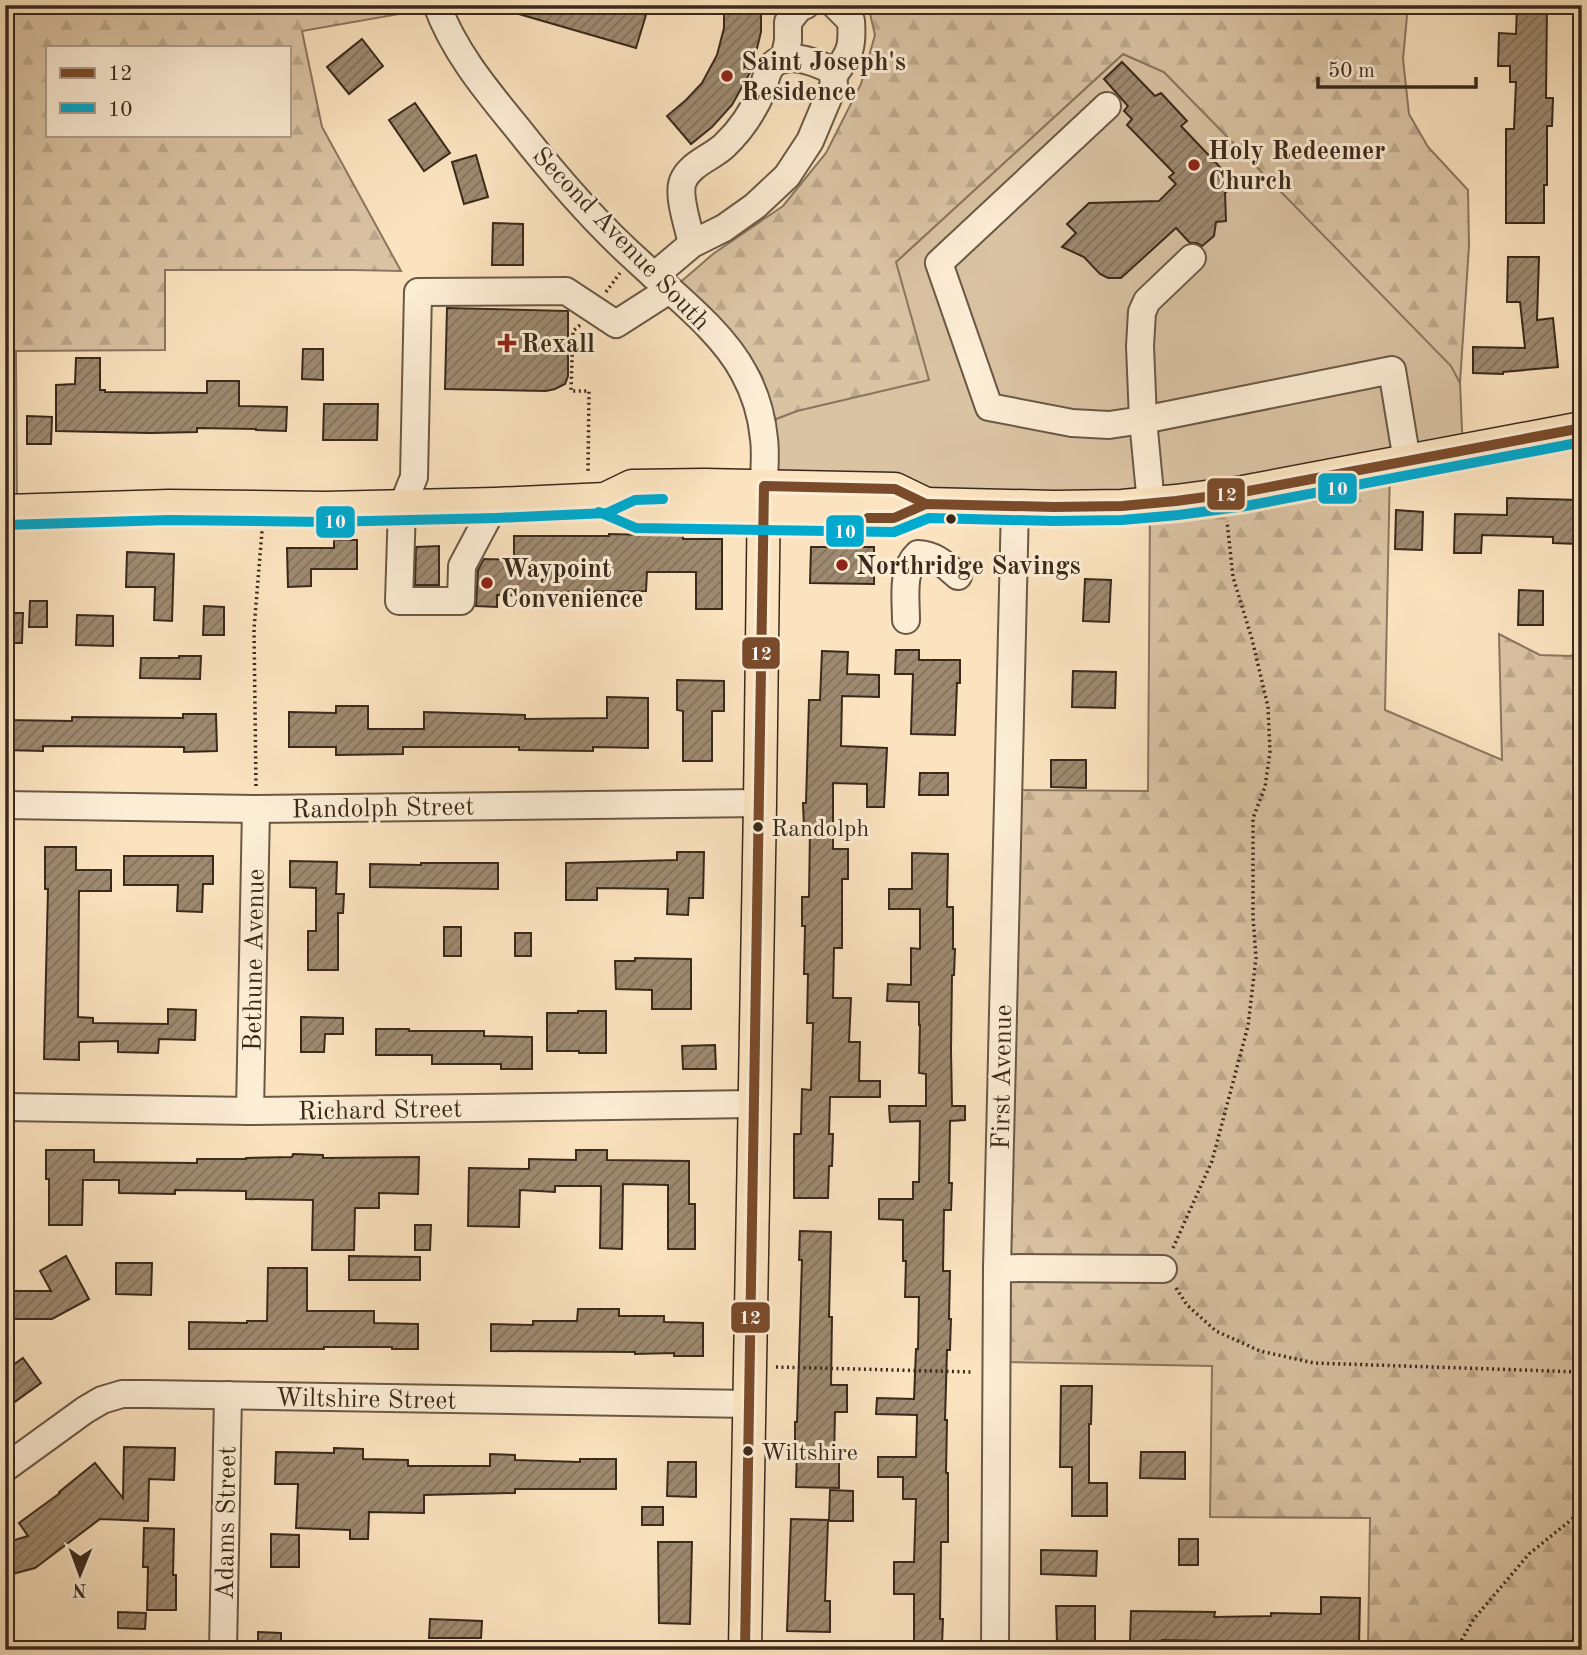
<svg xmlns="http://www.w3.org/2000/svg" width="1587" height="1655" font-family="'Old Standard TT',serif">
<defs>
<pattern id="forest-firs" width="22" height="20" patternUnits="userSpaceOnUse" patternTransform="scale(1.75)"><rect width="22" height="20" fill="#dac3a3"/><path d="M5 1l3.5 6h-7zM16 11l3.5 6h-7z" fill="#bca88c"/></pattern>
<pattern id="building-hatch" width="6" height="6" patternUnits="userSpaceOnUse" patternTransform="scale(1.75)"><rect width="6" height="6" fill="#9e8a70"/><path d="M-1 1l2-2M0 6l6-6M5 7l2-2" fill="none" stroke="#82715b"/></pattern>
</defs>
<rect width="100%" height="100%" fill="#fbe3bf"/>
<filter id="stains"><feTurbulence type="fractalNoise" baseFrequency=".00286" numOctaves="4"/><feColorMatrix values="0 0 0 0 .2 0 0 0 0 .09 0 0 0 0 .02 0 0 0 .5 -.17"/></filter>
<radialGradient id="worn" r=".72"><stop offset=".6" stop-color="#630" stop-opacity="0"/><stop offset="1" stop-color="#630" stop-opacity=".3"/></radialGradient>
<polygon fill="#dac3a3" stroke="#8a765f" stroke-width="2" points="1123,54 1164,72 1452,366 1460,383 1463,453 1177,504 765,485 763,424 797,411 895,263"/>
<g fill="url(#forest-firs)" stroke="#8a765f" stroke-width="2" fill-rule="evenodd">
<path d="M5,5H439V7L302,31L322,127L401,271L352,270H165V350L16,351L17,512H5ZM47,47H289V135H47Z"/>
<polygon points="868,5 1408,5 1403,59 1409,114 1428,147 1468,190 1469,246 1460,383 1451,366 1164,72 1123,54 896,262 929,380 797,411 763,424 676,286 713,254 783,206 826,153 861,84 875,35"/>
<polygon points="1390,467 1385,710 1502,760 1499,634 1540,655 1570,656 1582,652 1582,1650 1368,1650 1370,1518 1210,1517 1212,1366 998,1362 1010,790 1148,791 1150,506"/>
</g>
<g fill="url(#building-hatch)" stroke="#3a291b" stroke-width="2">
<polygon points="506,5 611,5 646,15 636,48 505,10"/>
<polygon points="724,5 761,5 761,32 752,69 732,105 712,127 691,144 667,116 686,100 702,83 717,55 724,28"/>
<polygon points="1517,5 1547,5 1546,98 1553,98 1552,126 1547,126 1547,185 1544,185 1544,223 1506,223 1506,129 1514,129 1516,82 1510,82 1510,66 1498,66 1499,33 1516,34"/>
<polygon points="362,39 383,66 349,94 327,67"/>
<polygon points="1122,62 1155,96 1161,93 1187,121 1181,126 1236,184 1225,193 1226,221 1216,222 1214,236 1202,246 1197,243 1190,243 1176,228 1121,278 1108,278 1100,274 1084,257 1062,247 1076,233 1067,224 1089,203 1159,201 1176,184 1169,177 1174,173 1127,125 1132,119 1124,111 1128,106 1104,79"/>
<polygon points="415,103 450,153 424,171 389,120"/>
<polygon points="476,155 488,197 464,204 452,162"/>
<polygon points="493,223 523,224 523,265 492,265"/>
<polygon points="1508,257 1539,257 1537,320 1553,318 1558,367 1503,372 1503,374 1473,373 1473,347 1525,348 1520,302 1507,302"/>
<polygon points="447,308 567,311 568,311 568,376 565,384 555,389 546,391 445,389"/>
<polygon points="303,349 323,349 323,380 302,379"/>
<polygon points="76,358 100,358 100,390 105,390 105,392 207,393 207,381 239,381 239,406 287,407 286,431 256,430 256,429 197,428 197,432 150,433 56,431 56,385 75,384"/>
<polygon points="324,404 378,404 377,440 323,440"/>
<polygon points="27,416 52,417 51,444 27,444"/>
<polygon points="1507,498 1579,500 1578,544 1553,543 1553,537 1482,535 1481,553 1454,553 1455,514 1507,515"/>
<polygon points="1396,510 1423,512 1422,550 1395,549"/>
<polygon points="650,533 683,533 683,539 722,539 722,609 696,609 696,572 647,572 646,591 551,592 550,596 497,595 497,607 476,606 478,570 484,559 514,560 514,536 609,536 609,534 650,535"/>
<polygon points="334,540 357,540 357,569 311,569 311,586 288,587 287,548 334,548"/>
<polygon points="439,546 439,585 415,585 416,547"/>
<polygon points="811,547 874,547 874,584 810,583"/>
<polygon points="127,552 174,554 172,621 154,620 155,587 126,587"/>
<polygon points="1085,579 1111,580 1109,622 1083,621"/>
<polygon points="1519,590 1543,591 1543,625 1518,625"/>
<polygon points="30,601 47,601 47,627 29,627"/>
<polygon points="204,606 224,607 224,635 203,635"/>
<polygon points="5,613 23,613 22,643 5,643"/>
<polygon points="77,615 113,616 113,646 76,645"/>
<polygon points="896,650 919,650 919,660 960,660 960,683 957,683 955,735 911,734 913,674 895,674"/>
<polygon points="822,651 848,652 847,674 879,675 879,697 842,696 841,746 887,748 884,807 867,807 867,784 833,783 833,849 848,849 848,879 842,879 842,948 834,948 833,998 851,998 849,1042 860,1042 859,1081 880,1081 880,1097 830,1097 829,1134 833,1134 832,1166 829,1166 828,1198 794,1198 794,1134 801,1134 802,1089 811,1090 813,1023 807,1023 808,974 804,974 805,926 802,926 802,897 809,897 810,828 804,828 803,803 806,803 809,700 820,700"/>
<polygon points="179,656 201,656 200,679 140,678 141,658 179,658"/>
<polygon points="1073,671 1116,672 1115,708 1072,707"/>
<polygon points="677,680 724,681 724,711 712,711 712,761 683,761 683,711 677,710"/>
<polygon points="607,697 648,698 648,748 593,747 593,751 519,750 519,747 403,747 403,754 336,755 336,747 289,747 289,712 336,713 336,706 368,706 368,729 424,729 424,712 525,715 525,719 607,718"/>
<polygon points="183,714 216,714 217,751 184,752 184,747 43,746 43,751 5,750 5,720 72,721 72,717 183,718"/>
<polygon points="1051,760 1086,760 1086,788 1051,787"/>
<polygon points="920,773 948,773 948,795 919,795"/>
<polygon points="45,847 76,847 76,870 111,870 111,891 79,891 78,1017 93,1018 93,1023 168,1024 168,1009 196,1010 195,1040 159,1039 158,1053 118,1052 118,1041 79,1042 79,1060 44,1059 48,889 45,889"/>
<polygon points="677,852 704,852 703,898 689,898 688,915 667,914 668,889 597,888 597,900 566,900 566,863 677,860"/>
<polygon points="912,853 948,854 947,907 953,907 953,949 955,949 954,975 952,975 951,1050 952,1106 965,1106 965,1120 950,1121 949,1183 952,1183 951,1210 944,1210 943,1271 950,1271 949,1319 951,1319 950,1350 947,1350 945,1420 947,1420 946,1473 948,1473 948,1542 941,1542 940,1619 943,1619 942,1645 914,1645 914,1594 894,1594 894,1562 914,1562 916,1499 903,1499 903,1477 878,1477 878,1457 916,1457 917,1415 876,1414 877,1398 914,1399 916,1349 918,1349 919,1297 905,1297 906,1261 903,1261 903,1220 879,1219 879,1199 913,1199 913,1182 919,1182 920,1121 890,1122 889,1106 926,1106 926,1074 919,1073 920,1025 919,1025 919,1002 887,1001 888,984 911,985 911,948 920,949 920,909 889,909 889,889 912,889"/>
<polygon points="124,856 213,856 213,884 203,884 202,912 177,911 178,885 124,885"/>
<polygon points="290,861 337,862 336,894 344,894 343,913 338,913 338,970 308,970 308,931 316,931 316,888 290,887"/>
<polygon points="421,863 498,863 498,889 370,887 370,864 421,865"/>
<rect x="444" y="927" width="17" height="29"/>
<rect x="515" y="933" width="16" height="23"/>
<polygon points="635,958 691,959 691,1009 652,1009 652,990 616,989 615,961 635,961"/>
<polygon points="578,1011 606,1011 606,1053 579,1053 579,1051 547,1051 547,1013 578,1013"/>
<polygon points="301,1017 343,1018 343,1034 325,1034 324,1052 301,1052"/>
<polygon points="376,1029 409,1029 409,1031 484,1031 484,1036 532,1037 532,1069 501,1069 501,1064 432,1064 432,1055 376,1055"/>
<polygon points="715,1045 716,1069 683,1069 682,1046"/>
<polygon points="46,1150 94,1150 94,1162 197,1163 197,1159 246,1159 246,1158 292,1157 293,1154 323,1155 323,1158 419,1157 418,1194 379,1193 379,1208 355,1208 354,1250 312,1250 313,1200 246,1199 246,1191 175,1190 175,1194 119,1193 119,1180 83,1180 82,1225 49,1225 49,1179 46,1179"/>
<polygon points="576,1150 607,1150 607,1160 689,1161 689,1204 695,1204 695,1249 668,1249 668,1185 623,1184 622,1249 600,1248 601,1186 555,1186 555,1192 520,1190 519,1227 468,1226 469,1168 529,1169 529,1159 576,1160"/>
<polygon points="415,1225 431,1225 430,1250 415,1250"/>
<polygon points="800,1231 831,1232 829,1317 832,1317 831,1385 847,1385 847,1412 835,1412 834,1459 839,1459 839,1488 796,1487 797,1450 795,1450 795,1422 797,1422 802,1260 799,1260"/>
<polygon points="66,1256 89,1299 52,1319 5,1319 5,1291 51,1291 40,1271"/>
<polygon points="349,1256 420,1257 420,1280 349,1280"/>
<polygon points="116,1263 152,1263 151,1295 116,1294"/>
<polygon points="268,1268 307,1268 307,1311 374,1311 374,1323 418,1324 418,1349 392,1349 392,1347 324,1347 324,1349 189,1349 189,1322 247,1323 247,1321 267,1321"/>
<polygon points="578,1309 619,1309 619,1316 664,1316 664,1322 703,1323 703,1356 674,1356 674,1353 635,1354 635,1352 491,1351 491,1324 533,1325 533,1321 577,1321"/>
<polygon points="23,1358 41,1383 5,1409 5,1371"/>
<polygon points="1061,1386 1092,1386 1091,1424 1089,1424 1089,1483 1107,1483 1107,1516 1072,1516 1072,1467 1060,1467"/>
<polygon points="124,1447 175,1448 174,1480 149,1479 148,1521 100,1519 35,1568 5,1576 5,1543 28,1536 19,1523 60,1493 59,1492 95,1463 123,1498"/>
<polygon points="334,1448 363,1449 363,1459 408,1460 408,1466 490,1466 490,1454 515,1455 515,1460 580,1462 580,1459 616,1459 616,1489 515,1489 515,1493 424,1495 424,1513 369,1512 368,1539 350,1539 350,1530 296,1528 298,1484 275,1484 276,1452 334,1453"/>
<polygon points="1141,1452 1185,1452 1185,1479 1140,1478"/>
<polygon points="668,1462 696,1462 696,1497 667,1496"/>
<polygon points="830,1490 853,1491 853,1521 829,1521"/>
<rect x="642" y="1507" width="21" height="18"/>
<polygon points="791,1519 828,1520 825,1601 830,1601 830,1632 787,1631"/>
<polygon points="144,1528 174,1529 173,1575 176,1575 176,1610 147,1610 148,1567 143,1567"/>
<polygon points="271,1534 299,1535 299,1567 271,1567"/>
<rect x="1179" y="1539" width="19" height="26"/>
<polygon points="658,1542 692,1542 690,1624 659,1623"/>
<polygon points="1041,1550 1097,1551 1096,1576 1041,1574"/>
<polygon points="1321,1597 1360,1598 1359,1645 1314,1645 1270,1644 1270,1642 1162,1640 1162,1643 1130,1642 1131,1611 1215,1612 1214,1617 1271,1616 1271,1613 1321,1614"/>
<polygon points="1056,1606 1095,1606 1095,1642 1057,1642"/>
<polygon points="118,1612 146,1613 145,1629 118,1628"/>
<polygon points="430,1619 482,1621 481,1638 429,1638"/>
<polygon points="258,1632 281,1633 281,1650 258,1650"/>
</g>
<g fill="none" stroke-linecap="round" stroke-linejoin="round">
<g stroke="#6a5844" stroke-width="30">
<g id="minor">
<path d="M437,5C454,52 487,91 518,129C555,176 594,222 639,262C673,294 722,331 744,373C755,393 762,417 764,439C766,454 764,471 764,486"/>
<polyline points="784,59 788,41 788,22 799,8 806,5"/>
<path d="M834,75C850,53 853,48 851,21L835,5"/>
<polyline points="1107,106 939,263 989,407 1072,423 1109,425 1143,420 1392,370 1407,461"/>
<path d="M654,276L692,244L724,228L755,206L787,176L810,141L834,84C833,73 831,69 820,65C806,59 781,52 770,68C766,74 765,83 763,89C754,110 741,130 724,146C711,158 690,164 683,181C677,196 689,228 692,244"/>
<polyline points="495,504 462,566 461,601 399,601 402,507 414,477 418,292 566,291 616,324 669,290"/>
<polyline points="1151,504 1143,420 1140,346 1142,312 1147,301 1192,258"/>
<path d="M906,620C906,600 901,569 918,554C936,555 945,565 958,576"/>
<polyline points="5,805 256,809 760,803"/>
<polyline points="5,1107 250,1111 754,1104"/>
<polyline points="250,1111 256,809"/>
<polyline points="997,1268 1163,1269"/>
<polyline points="5,1468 85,1410 102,1400 122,1394 147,1394 750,1404"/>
<polyline points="223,1650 228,1395"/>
<polyline points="995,1650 997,1268 1015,505"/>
</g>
</g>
<g stroke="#3a291b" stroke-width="35">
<g id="major">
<polyline points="605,499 636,514 894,518 926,504 1054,507 1122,506 1176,501 1243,492 1582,428"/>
<polyline points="5,511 169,506 325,508 495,504 605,499 632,486 704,485 895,489 926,504"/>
<polyline points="745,1650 760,803 764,486"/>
</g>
</g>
<g stroke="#3a291b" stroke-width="3.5" stroke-dasharray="2 3.5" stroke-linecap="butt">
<polyline points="640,5 649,8"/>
<polyline points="606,292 620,273"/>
<polyline points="580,325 573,331 571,391 589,391 588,473"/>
<polyline points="256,786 254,629 262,531"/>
<polyline points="1173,1248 1212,1161 1248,1026 1256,958 1253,917 1253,818 1265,787 1270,752 1268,707 1252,639 1233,577 1227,521"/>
<polyline points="1176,1288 1187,1305 1216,1331 1260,1351 1314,1363 1582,1372"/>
<polyline points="776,1367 973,1372"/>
<polyline points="1456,1650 1473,1620 1529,1554 1582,1511"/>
</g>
<use href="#minor" stroke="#fcedd5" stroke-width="26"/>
<use href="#major" stroke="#fbe3bf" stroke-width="32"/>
<g stroke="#fcedd5" stroke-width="16">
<g id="bus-1">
<polyline points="868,518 894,518 926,504 1054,507 1122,506 1176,501 1243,492 1582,428"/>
<polyline points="745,1650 764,486 895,489 926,504"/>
</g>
</g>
<g stroke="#fcedd5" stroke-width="16">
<g id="bus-2">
<polyline points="599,512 636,528 894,532 929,518 1054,521 1122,520 1178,515 1246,506 1582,442"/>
<polyline points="5,525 169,520 325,522 496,518 607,513 635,500 663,499"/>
</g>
</g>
<use href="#bus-1" stroke="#7a4b2a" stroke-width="10"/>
<use href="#bus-2" stroke="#00a9ce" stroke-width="10"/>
</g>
<g fill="#8f2418" stroke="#fcedd5" stroke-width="2.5">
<circle cx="727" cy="76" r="7"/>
<circle cx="1194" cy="165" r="7"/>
<path d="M503.5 332.5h7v7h7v7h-7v7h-7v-7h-7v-7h7z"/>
<circle cx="842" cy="565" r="7"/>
<circle cx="487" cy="583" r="7"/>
</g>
<g fill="#3a291b" stroke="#fcedd5" stroke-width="2.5">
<circle cx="951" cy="519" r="6"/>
<circle cx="758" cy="827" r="6"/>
<circle cx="748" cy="1451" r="6"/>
</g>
<g text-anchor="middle" stroke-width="6" stroke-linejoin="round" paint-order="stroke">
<g font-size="24" fill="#3a291b" stroke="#fcedd5" text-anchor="start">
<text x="771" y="836">Randolph</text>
<text x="761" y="1460">Wiltshire</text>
</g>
<g font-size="26" font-weight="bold" fill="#3a291b" stroke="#fcedd5" text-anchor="start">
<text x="741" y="70">Saint Joseph's<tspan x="741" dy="30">Residence</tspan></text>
<text x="1208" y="159">Holy Redeemer<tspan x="1208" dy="30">Church</tspan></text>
<text x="521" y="352">Rexall</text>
<text x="856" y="574">Northridge Savings</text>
<text x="501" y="577">Waypoint<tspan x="501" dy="30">Convenience</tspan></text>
</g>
<g font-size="26" fill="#3a291b" stroke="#fcedd5">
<text transform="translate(622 238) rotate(46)" y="9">Second Avenue South</text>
<text transform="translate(383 807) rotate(-1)" y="9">Randolph Street</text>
<text transform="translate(253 960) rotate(-89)" y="9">Bethune Avenue</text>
<text transform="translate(1001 1077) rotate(-89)" y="9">First Avenue</text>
<text transform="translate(380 1109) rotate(-1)" y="9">Richard Street</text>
<text transform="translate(366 1398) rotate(1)" y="9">Wiltshire Street</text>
<text transform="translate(225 1523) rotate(-89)" y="9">Adams Street</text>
</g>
</g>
<g stroke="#fcedd5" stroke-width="2.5">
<rect x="1317" y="472" width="41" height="33" rx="7" fill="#00a9ce"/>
<rect x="1206" y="477" width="40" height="34" rx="7" fill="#7a4b2a"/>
<rect x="315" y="505" width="41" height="34" rx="7" fill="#00a9ce"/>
<rect x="825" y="514" width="40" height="34" rx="7" fill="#00a9ce"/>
<rect x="741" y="636" width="40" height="34" rx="7" fill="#7a4b2a"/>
<rect x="730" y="1301" width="41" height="33" rx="7" fill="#7a4b2a"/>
</g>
<g font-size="19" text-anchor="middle" font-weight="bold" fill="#fff">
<text x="1337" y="495">10</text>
<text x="1226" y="501">12</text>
<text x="335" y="528">10</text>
<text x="845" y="538">10</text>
<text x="761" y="660">12</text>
<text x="750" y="1324">12</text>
</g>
<rect width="1587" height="1655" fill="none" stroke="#fbe3bf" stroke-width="28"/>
<rect x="7" y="7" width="1573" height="1641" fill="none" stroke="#3a291b" stroke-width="3.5"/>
<rect x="14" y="14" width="1559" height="1627" fill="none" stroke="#3a291b" stroke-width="2"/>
<rect x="46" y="46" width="245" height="91" fill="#fcedd5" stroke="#ae9f8b" stroke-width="2"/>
<rect x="60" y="68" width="35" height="10" fill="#7a4b2a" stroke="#ae9f8b" stroke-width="2"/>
<text x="108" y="80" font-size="21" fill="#3a291b">12</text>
<rect x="60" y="103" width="35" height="10" fill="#00a9ce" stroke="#ae9f8b" stroke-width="2"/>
<text x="108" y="116" font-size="21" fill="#3a291b">10</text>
<g transform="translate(80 1574) rotate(181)" stroke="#fcedd5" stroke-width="5" paint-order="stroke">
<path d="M0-5L12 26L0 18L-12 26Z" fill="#3a291b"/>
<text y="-10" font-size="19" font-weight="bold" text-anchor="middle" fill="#3a291b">N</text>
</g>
<path d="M1318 77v10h158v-10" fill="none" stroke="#3a291b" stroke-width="3.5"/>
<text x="1328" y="77" font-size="21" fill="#3a291b" stroke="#fcedd5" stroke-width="5" paint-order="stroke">50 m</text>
<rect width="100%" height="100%" filter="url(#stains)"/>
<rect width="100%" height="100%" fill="url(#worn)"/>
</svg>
